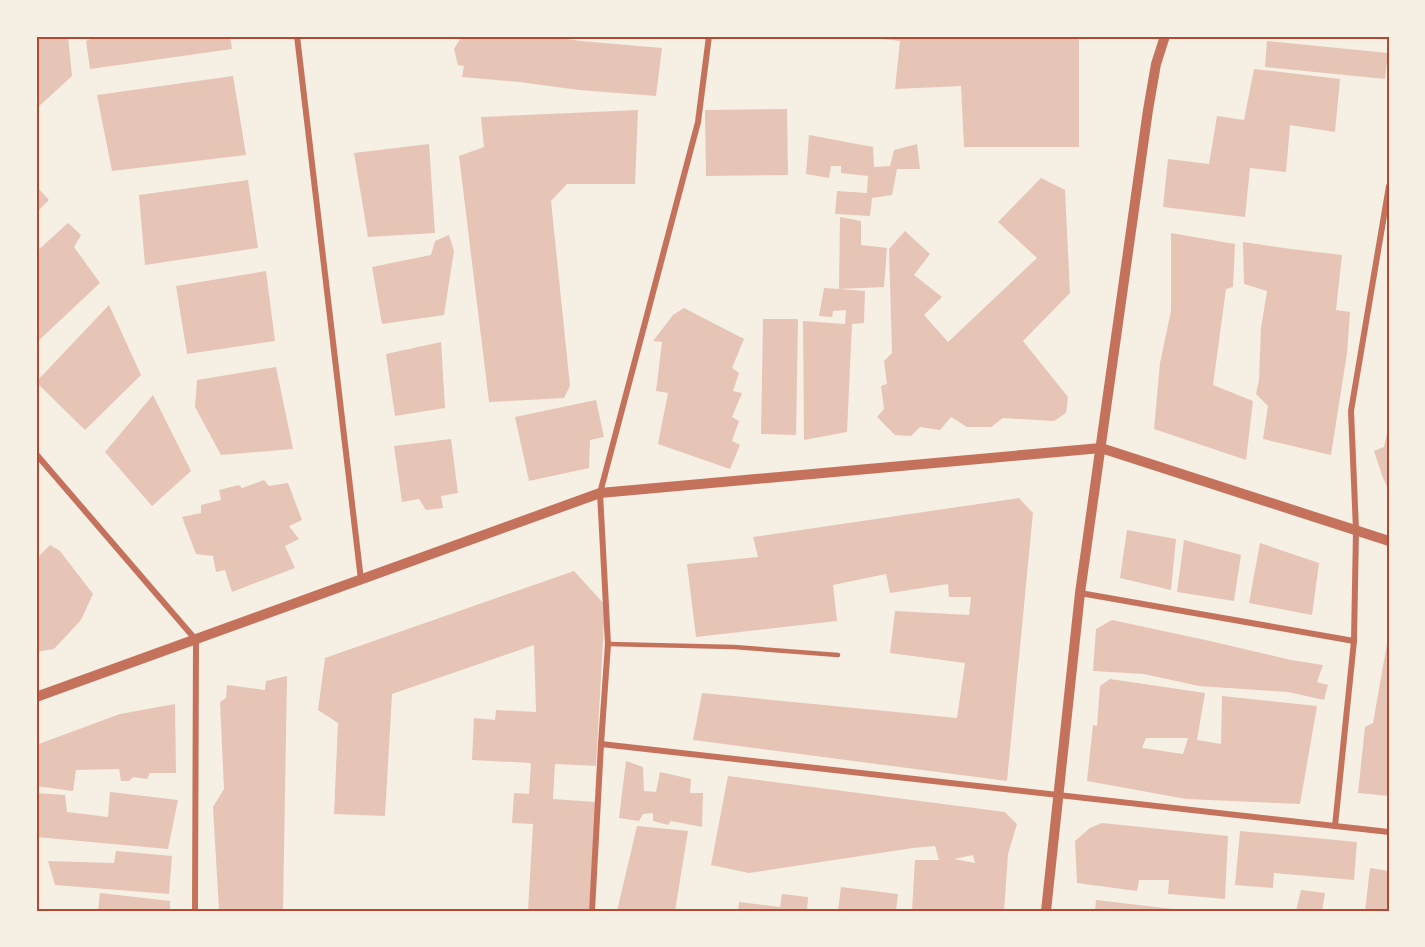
<svg xmlns="http://www.w3.org/2000/svg" width="1425" height="947" font-family="Rubik,sans-serif">
<rect width="100%" height="100%" fill="#f6efe4"/>
<g fill="#e6c5b7" fill-rule="evenodd">
<polygon points="36,36 68,36 72,76 36,109"/>
<polygon points="92,36 230,36 232,49 90,69 86,41 92,38"/>
<polygon points="462,36 542,36 581,41 662,48 656,96 579,90 519,82 462,77 464,66 458,65 454,49"/>
<polygon points="867,36 1079,36 1079,147 964,147 961,86 895,89 900,41 867,37"/>
<polygon points="1267,41 1388,53 1385,79 1265,67"/>
<polygon points="1254,69 1340,79 1335,132 1290,125 1286,172 1250,168 1245,217 1163,207 1168,159 1209,164 1217,116 1244,120"/>
<polygon points="233,76 246,155 112,171 97,95"/>
<polygon points="787,109 788,175 706,176 705,110"/>
<polygon points="638,110 635,184 567,184 551,201 570,386 564,398 489,402 459,156 484,147 481,117"/>
<polygon points="809,135 873,147 874,167 890,166 894,150 917,144 920,169 897,169 892,195 872,198 870,216 835,214 837,191 867,193 868,176 841,173 841,166 831,166 829,178 806,174"/>
<polygon points="429,144 435,233 368,237 354,153"/>
<polygon points="1041,178 1065,190 1070,293 1023,341 1068,397 1066,413 1054,421 1003,418 991,427 967,427 951,417 940,430 920,427 911,436 895,435 877,417 884,409 881,386 887,384 884,361 892,353 889,249 905,231 930,254 914,275 942,297 924,315 948,342 1037,258 998,222"/>
<polygon points="248,180 258,248 145,265 139,195"/>
<polygon points="36,186 49,200 36,213"/>
<polygon points="840,217 861,221 861,245 887,248 884,287 839,289 865,291 864,323 852,324 847,432 804,440 803,321 845,324 846,310 833,311 832,317 819,316 824,288 839,289"/>
<polygon points="68,223 81,235 74,247 100,283 36,343 36,252"/>
<polygon points="1171,233 1235,244 1233,287 1226,289 1213,385 1253,401 1246,460 1154,429 1160,363 1171,311"/>
<polygon points="449,235 454,251 444,315 382,324 372,267 431,255 435,241"/>
<polygon points="1243,242 1291,249 1342,255 1336,310 1350,312 1347,353 1331,455 1263,439 1268,406 1256,394 1259,380 1261,328 1267,291 1244,284"/>
<polygon points="266,271 275,341 187,354 176,286"/>
<polygon points="109,305 141,375 85,430 36,382"/>
<polygon points="684,308 744,339 732,368 739,373 733,391 742,393 732,417 739,421 732,441 740,445 730,469 658,444 668,393 656,391 662,342 653,341 673,315"/>
<polygon points="763,319 798,319 796,435 761,434"/>
<polygon points="441,342 445,408 395,416 386,354"/>
<polygon points="276,367 293,449 221,455 195,407 197,380"/>
<polygon points="153,395 191,471 152,506 105,452"/>
<polygon points="596,400 604,437 590,440 589,468 529,481 515,417"/>
<polygon points="1388,429 1389,429 1389,490 1383,478 1374,451 1384,447"/>
<polygon points="451,439 458,493 441,496 443,508 426,510 419,499 402,502 394,446"/>
<polygon points="264,480 269,486 288,483 302,520 289,526 299,539 285,546 295,568 232,592 225,570 216,572 213,556 196,554 182,517 201,513 201,505 221,500 219,490 239,485 242,488"/>
<polygon points="1019,498 1033,513 1007,781 693,740 702,693 957,718 965,663 890,653 895,611 969,615 971,597 949,597 948,584 890,593 886,574 833,585 837,621 696,637 687,564 758,557 753,537"/>
<polygon points="1127,530 1176,539 1171,590 1120,578"/>
<polygon points="1184,540 1241,555 1234,601 1177,592"/>
<polygon points="1260,543 1319,563 1312,615 1249,603"/>
<polygon points="50,545 60,551 93,594 81,620 54,649 36,652 36,559"/>
<polygon points="574,571 605,605 596,766 555,764 553,799 596,802 589,911 528,911 533,824 512,823 514,793 529,794 531,763 472,760 474,718 495,720 496,710 536,712 534,645 392,694 385,816 334,814 338,723 318,710 325,658"/>
<polygon points="1112,620 1210,641 1291,660 1323,665 1317,682 1328,685 1324,700 1288,692 1199,686 1144,674 1093,671 1096,629"/>
<polygon points="1388,638 1389,638 1389,796 1358,793 1365,727 1373,723"/>
<polygon points="287,676 283,911 219,911 213,807 224,789 220,702 226,698 227,685 265,690 266,681"/>
<path d="M1110,679L1205,693L1197,740L1221,744L1222,696L1317,706L1300,804L1186,799L1087,781L1093,725L1097,726L1100,686ZM1146,738H1188L1183,754L1142,748Z"/>
<polygon points="175,704 176,773 150,773 147,779 133,777 129,781 121,781 119,769 76,770 73,791 36,786 36,745 120,714"/>
<polygon points="626,761 643,767 644,791 656,792 660,772 691,779 690,793 703,793 702,827 671,821 668,825 653,821 653,813 643,814 639,821 619,818"/>
<path d="M728,776L1005,812L1017,824L1008,854L1004,911H912L915,860H939L935,846L913,848L749,873L711,865ZM973,855L975,863L954,859Z"/>
<polygon points="110,792 178,800 168,849 36,837 36,793 65,795 67,812 108,817"/>
<polygon points="1102,823 1228,836 1225,899 1168,894 1169,880 1139,880 1137,891 1077,883 1075,841 1090,828"/>
<polygon points="637,826 688,831 675,911 617,911"/>
<polygon points="1240,831 1357,842 1354,880 1274,873 1273,888 1235,885"/>
<polygon points="116,851 172,856 169,894 55,885 48,861 114,863"/>
<polygon points="1370,868 1389,871 1389,911 1365,911"/>
<polygon points="841,887 898,894 896,911 838,911"/>
<polygon points="1301,890 1325,893 1322,911 1296,911"/>
<polygon points="100,893 170,901 170,911 98,911"/>
<polygon points="782,894 808,897 807,911 738,911 739,902 780,907"/>
<polygon points="1096,900 1181,910 1181,911 1095,911"/>
</g>
<g fill="none" stroke-linecap="round" stroke-linejoin="round">
<polyline stroke="#c5725c" stroke-width="4.5" points="608,644 734,647 838,655"/>
<g stroke="#c5725c" stroke-width="6">
<polyline points="297,36 361,580"/>
<polyline points="36,454 196,640 195,911"/>
<polyline points="1080,593 1354,641"/>
<polyline points="601,744 1389,832"/>
<polyline points="1335,826 1354,641 1356,530 1351,411 1389,186"/>
<polyline points="592,911 601,744 608,644 600,493 698,122 709,36"/>
</g>
<g stroke="#c5725c" stroke-width="10">
<polyline points="36,697 600,493 1101,448 1389,541"/>
<polyline points="1046,911 1080,593 1148,110 1156,64 1165,36"/>
</g>
</g>
<rect width="1425" height="947" fill="none" stroke="#f6efe4" stroke-width="75"/>
<rect x="38" y="38" width="1350" height="872" fill="none" stroke="#b5482f" stroke-width="2"/>
</svg>
